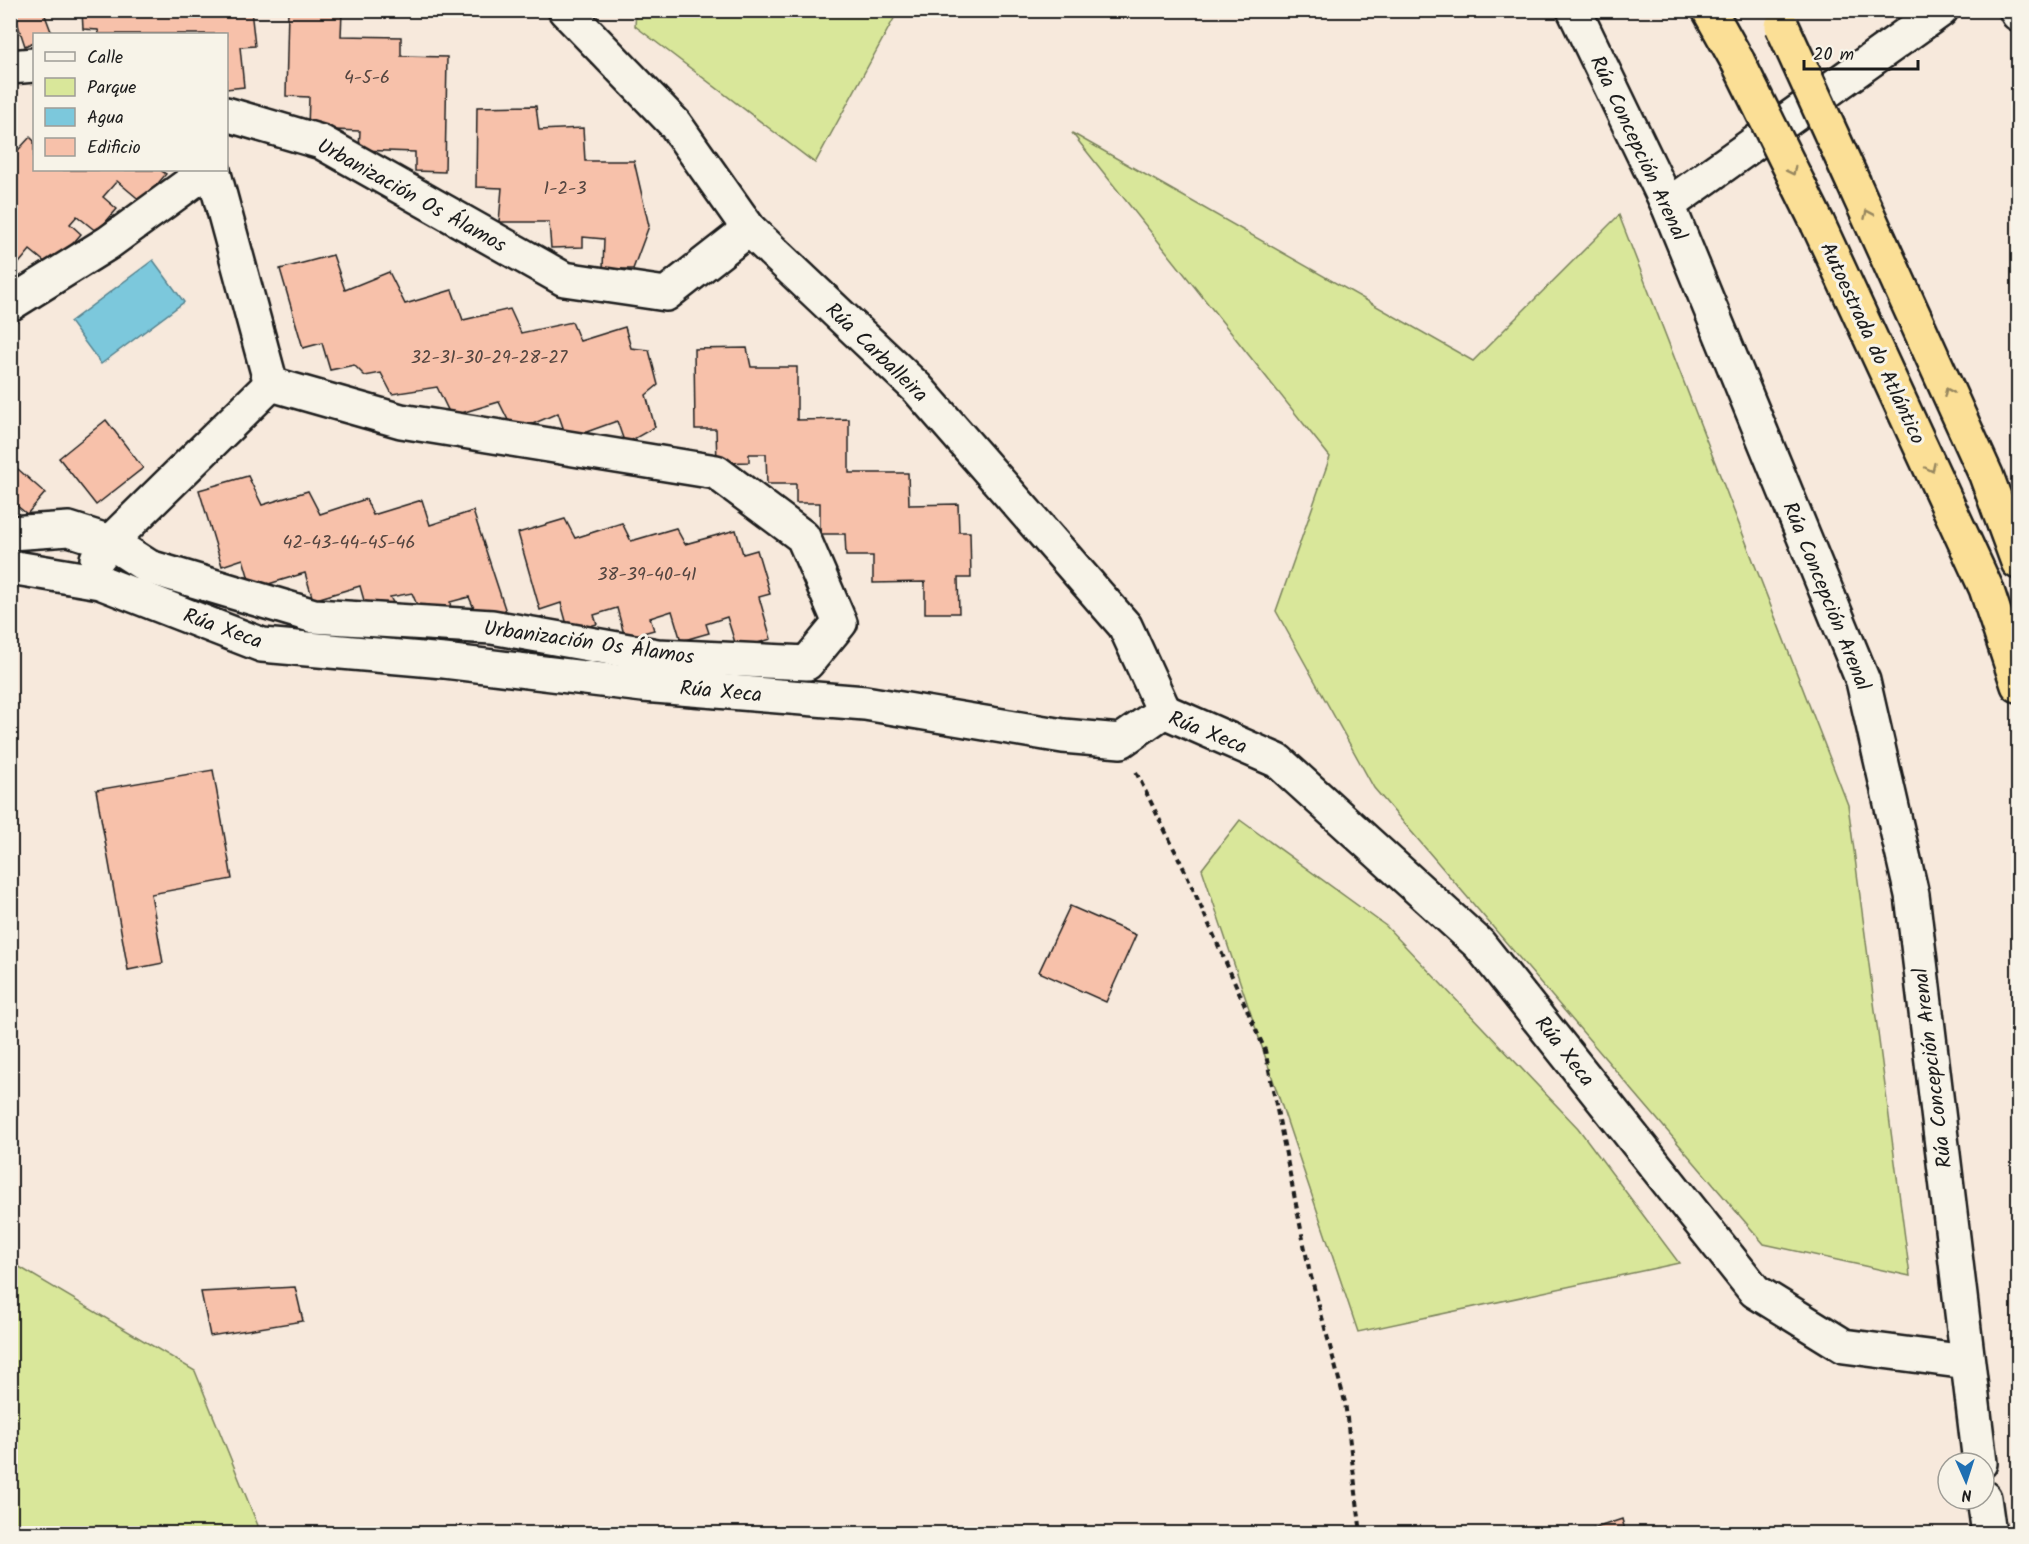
<svg xmlns="http://www.w3.org/2000/svg" width="2029" height="1544" font-family="Kalam,sans-serif">
<rect width="100%" height="100%" fill="#f7e9dc"/>
<filter id="ink" filterUnits="userSpaceOnUse"><feTurbulence type="fractalNoise" baseFrequency=".0167" numOctaves="2"/><feDisplacementMap in="SourceGraphic" scale="12" xChannelSelector="R" yChannelSelector="G"/><feConvolveMatrix kernelMatrix="1 2 1 2 8 2 1 2 1" color-interpolation-filters="sRGB"/></filter>
<g filter="url(#ink)">
<g fill="#d9e79a" stroke="#7a825b" stroke-width="1.5">
<polygon points="636,11 636,10 898,11 815,163 635,26"/>
<polygon points="1072,133 1473,361 1619,215 1848,805 1910,1276 1764,1244 1374,788 1276,611 1330,457"/>
<polygon points="1240,820 1386,926 1578,1128 1679,1263 1358,1332 1202,869"/>
<polygon points="11,1262 195,1371 261,1533 11,1533"/>
</g>
<polygon fill="#7cc8dc" stroke="#56838f" stroke-width="1.5" points="153,260 184,302 101,364 70,322"/>
<g fill="#f7c1aa" stroke="#1c1c1c" stroke-width="1.5">
<polygon points="10,10 43,10 52,34 34,34 34,42 25,46 15,16 10,17"/>
<polygon points="82,10 251,10 255,46 240,47 244,87 226,89 226,34 99,34 98,30 83,29"/>
<polygon points="288,10 342,12 341,36 401,37 401,56 447,57 445,172 415,171 415,152 359,150 360,131 308,129 309,97 286,96"/>
<polygon points="536,106 539,130 583,128 585,161 634,161 649,226 633,269 603,269 604,239 583,237 583,247 551,248 549,222 499,222 502,188 476,187 477,107"/>
<polygon points="30,137 34,141 34,170 160,170 166,174 142,202 117,181 103,197 117,209 97,232 77,216 70,224 81,234 52,268 30,250 15,268 10,264 10,159"/>
<polygon points="333,255 345,290 389,272 405,304 452,290 463,320 510,309 521,333 572,322 580,341 625,327 631,348 649,350 658,385 646,395 655,427 625,444 617,421 567,439 558,413 514,432 499,402 451,416 437,387 392,394 381,373 365,376 354,365 330,370 322,343 303,348 280,269"/>
<polygon points="747,348 751,367 797,367 797,420 849,419 849,473 908,473 909,505 958,504 959,532 970,532 971,578 958,578 959,613 925,613 925,582 873,583 873,556 846,556 845,534 820,534 820,503 796,503 796,484 767,484 766,454 749,454 749,462 717,463 716,429 695,429 694,349"/>
<polygon points="106,420 143,468 96,505 59,458"/>
<polygon points="10,462 45,493 27,514 10,500"/>
<polygon points="248,476 262,505 308,491 320,514 366,499 373,515 422,500 430,525 473,511 507,615 479,620 469,597 450,602 451,610 422,617 412,593 390,597 395,606 368,615 360,586 313,600 305,573 252,589 243,559 222,566 199,490"/>
<polygon points="565,519 575,538 622,523 631,541 676,528 685,544 736,530 743,554 757,550 770,594 759,597 771,639 737,649 727,617 706,624 709,633 681,641 672,611 650,618 654,630 625,638 617,608 594,615 597,624 569,632 561,603 540,610 518,533"/>
<polygon points="213,770 232,879 151,894 163,963 128,970 96,790"/>
<polygon points="1070,906 1136,935 1106,1002 1039,972"/>
<polygon points="295,1287 303,1321 210,1336 201,1292"/>
<polygon points="1622,1519 1626,1534 1578,1534"/>
<polygon points="1715,1526 1718,1534 1690,1534"/>
</g>
<g fill="none" stroke-linecap="round" stroke-linejoin="round">
<g stroke="#1c1c1c" stroke-width="38">
<g id="minor">
<polyline points="565,10 675,124 749,229 917,388 1125,626 1164,711"/>
<polyline points="1574,10 1668,205 1863,681 1912,895 1980,1463"/>
<polyline points="2016,10 2018,14"/>
<polyline points="10,67 34,65"/>
<polyline points="226,114 321,142 564,279 666,294 749,229"/>
<polyline points="1668,205 1941,10"/>
<polyline points="10,304 108,243 208,170"/>
<polyline points="10,533 69,529 110,542 149,567 314,616 492,627 657,656 807,663 840,623 803,537 716,472 401,421 271,384 213,170"/>
<polyline points="97,559 110,542 271,384"/>
<polyline points="10,567 100,582 262,645 444,661 643,685 865,703 1063,736 1121,741 1164,711"/>
<polyline points="1164,711 1278,761 1479,944 1755,1291 1844,1346 1967,1362"/>
<polyline points="1984,1498 1989,1534"/>
</g>
</g>
<g stroke="#1c1c1c" stroke-width="38">
<g id="highway">
<polyline points="1709,10 1738,62"/>
<polyline points="1854,184 1986,475 2018,562"/>
<polyline points="1818,224 1986,588 2018,685"/>
</g>
</g>
<polyline stroke="#1c1c1c" stroke-width="4" stroke-dasharray="6 4.5" stroke-linecap="butt" points="1136,772 1185,871 1265,1050 1309,1269 1345,1402 1361,1534"/>
<use href="#minor" stroke="#f7f3e8" stroke-width="33"/>
<use href="#highway" stroke="#fbdf96" stroke-width="33"/>
<g stroke="#1c1c1c" stroke-width="38" stroke-linecap="butt">
<g id="highway-bridge">
<polyline points="1782,26 1854,184"/>
<polyline points="1738,62 1818,224"/>
</g>
</g>
<use href="#highway-bridge" stroke="#fbdf96" stroke-width="33"/>
</g>
<defs><path id="oneway-chevron" d="M-2-3.5L2.5 0L-2 3.5" fill="none" stroke-width="1.6" stroke-linecap="round" stroke-linejoin="round" transform="scale(1.5)"/></defs>
<g stroke="#97875f">
<use href="#oneway-chevron" transform="translate(1792 171) rotate(64)"/>
<use href="#oneway-chevron" transform="translate(1868 214) rotate(-114)"/>
<use href="#oneway-chevron" transform="translate(1948 392) rotate(-114)"/>
<use href="#oneway-chevron" transform="translate(1931 468) rotate(65)"/>
</g>
</g>
<g text-anchor="middle" stroke-width="6" stroke-linejoin="round" paint-order="stroke">
<g font-size="18" fill="#534540">
<text x="367" y="83">4-5-6</text>
<text x="565" y="194">1-2-3</text>
<text x="489" y="363">32-31-30-29-28-27</text>
<text x="349" y="548">42-43-44-45-46</text>
<text x="647" y="580">38-39-40-41</text>
</g>
<g font-size="21" fill="#1c1c1c" stroke="#f7f3e8">
<text transform="translate(1639 148) rotate(65)" y="7">Rúa Concepción Arenal</text>
<text transform="translate(412 195) rotate(29)" y="7">Urbanización Os Álamos</text>
<text transform="translate(1873 343) rotate(65)" y="7">Autoestrada do Atlántico</text>
<text transform="translate(877 352) rotate(44)" y="7">Rúa Carballeira</text>
<text transform="translate(1827 596) rotate(68)" y="7">Rúa Concepción Arenal</text>
<text transform="translate(223 628) rotate(20)" y="7">Rúa Xeca</text>
<text transform="translate(589 642) rotate(8)" y="7">Urbanización Os Álamos</text>
<text transform="translate(721 691) rotate(5)" y="7">Rúa Xeca</text>
<text transform="translate(1208 732) rotate(22)" y="7">Rúa Xeca</text>
<text transform="translate(1565 1051) rotate(52)" y="7">Rúa Xeca</text>
<text transform="translate(1932 1068) rotate(-97)" y="7">Rúa Concepción Arenal</text>
</g>
</g>
<rect width="2029" height="1544" fill="none" stroke="#f7f3e8" stroke-width="36"/>
<rect x="18" y="18" width="1993" height="1508" fill="none" stroke="#1c1c1c" stroke-width="2" filter="url(#ink)"/>
<rect x="33" y="33" width="195" height="138" fill="#f7f3e8" stroke="#9f9d96" stroke-width="1.5"/>
<rect x="45" y="52" width="30" height="9" fill="#f7f3e8" stroke="#9f9d96" stroke-width="1.5"/>
<text x="87" y="63" font-size="18" fill="#1c1c1c">Calle</text>
<rect x="45" y="78" width="30" height="18" fill="#d9e79a" stroke="#9f9d96" stroke-width="1.5"/>
<text x="87" y="93" font-size="18" fill="#1c1c1c">Parque</text>
<rect x="45" y="108" width="30" height="18" fill="#7cc8dc" stroke="#9f9d96" stroke-width="1.5"/>
<text x="87" y="123" font-size="18" fill="#1c1c1c">Agua</text>
<rect x="45" y="138" width="30" height="18" fill="#f7c1aa" stroke="#9f9d96" stroke-width="1.5"/>
<text x="87" y="153" font-size="18" fill="#1c1c1c">Edificio</text>
<g transform="translate(1966 1481) rotate(177)"><circle r="28" fill="#f7f3e8" stroke="#9f9d96" stroke-width="1.5"/>
<path d="M0-4.5L10 22L0 15L-10 22Z" fill="#1f6fb2"/>
<text y="-9" font-size="16" font-weight="bold" text-anchor="middle" fill="#1c1c1c">N</text>
</g>
<path d="M1804 60v9h114v-9" fill="none" stroke="#1c1c1c" stroke-width="3"/>
<text x="1813" y="60" font-size="18" fill="#1c1c1c" stroke="#f7f3e8" stroke-width="4.5" paint-order="stroke">20 m</text>
</svg>
